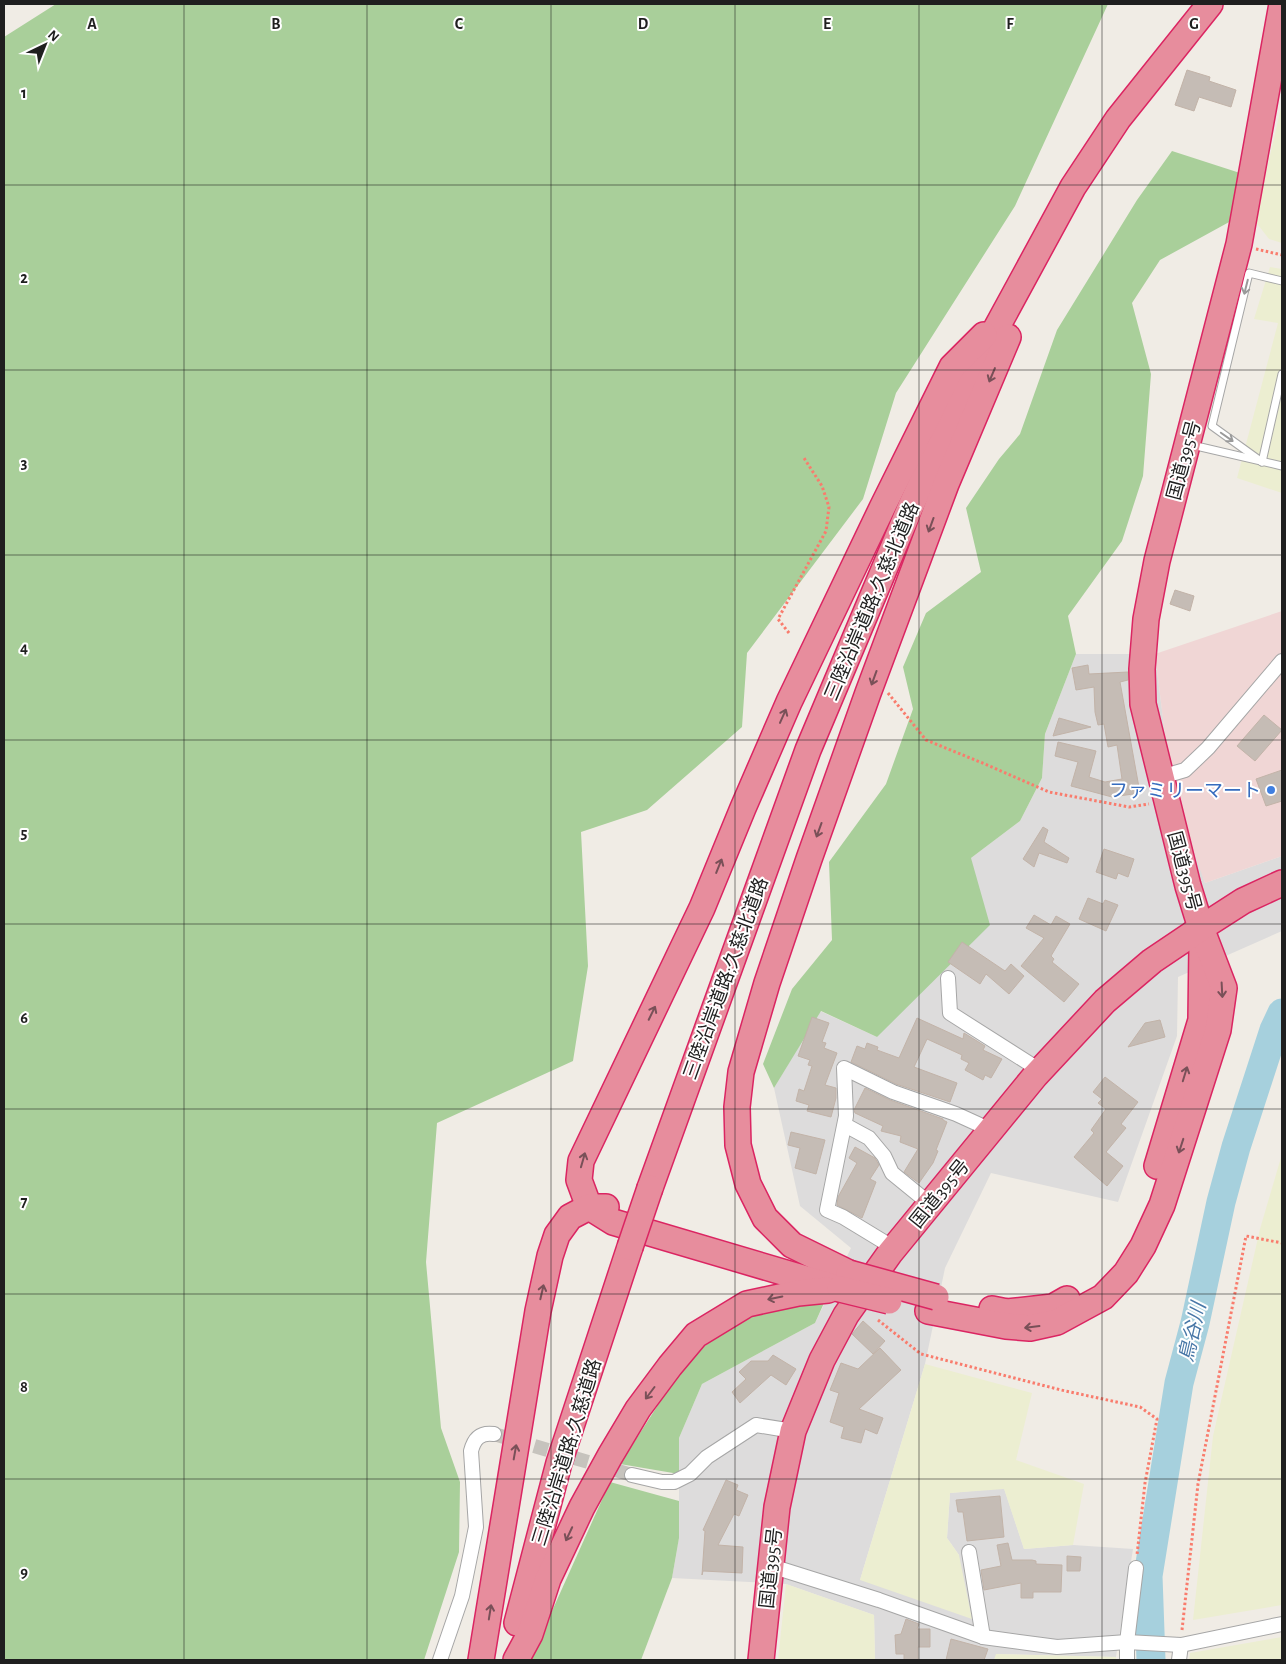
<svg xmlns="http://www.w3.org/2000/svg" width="1286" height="1664" font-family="'Alegreya Sans','Noto Sans JP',sans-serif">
<rect width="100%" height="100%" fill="#f0ece5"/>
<polygon fill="#dddcdc" points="1076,654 1155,654 1168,758 1205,883 1282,856 1282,931 1178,977 1177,1036 1118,1202 991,1173 945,1268 925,1364 860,1580 959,1555 947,1538 950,1493 1004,1488 1024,1549 1073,1545 1133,1549 1116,1657 997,1654 994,1660 875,1660 874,1615 786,1584 672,1578 679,1538 679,1438 702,1384 815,1323 851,1248 800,1206 774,1088 820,1011 877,1037 971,858 1020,821 1042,778 1045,734"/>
<polygon fill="#f0d6d5" points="1282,611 1282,856 1205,883 1172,792 1155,654"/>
<g fill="#eceed1">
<polygon points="1282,103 1282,243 1269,239 1255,221"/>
<polygon points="1270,267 1282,269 1282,493 1237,478 1278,323 1254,319"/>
<polygon points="1282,1154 1282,1605 1193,1620 1213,1436 1260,1229"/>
<polygon points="925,1364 1032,1393 1016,1460 1084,1484 1073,1545 1024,1549 1004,1489 950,1493 947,1538 959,1555 972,1619 860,1580"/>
<polygon points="786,1584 874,1615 875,1660 778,1660"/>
<polygon points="1282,1637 1282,1660 1189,1660 1190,1653"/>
<polygon points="996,1654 1116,1657 1116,1660 994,1660"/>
</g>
<g fill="#a9cf9a">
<polygon points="56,4 1108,4 1015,206 896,393 863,499 747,653 742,727 647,810 581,832 588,966 573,1061 437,1123 426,1262 441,1428 460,1482 459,1552 424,1660 4,1660 4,37"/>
<polygon points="1172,151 1240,173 1231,221 1160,260 1132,303 1151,374 1143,476 1122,541 1068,616 1076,654 1045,734 1042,778 1020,821 971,858 990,925 877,1037 821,1011 774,1088 763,1064 792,989 832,940 829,862 886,784 913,709 903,667 926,613 981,572 966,508 999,459 1020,434 1057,330 1137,200"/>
<polygon points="824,1303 815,1323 702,1384 679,1438 679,1474 620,1464 689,1357 751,1313"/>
<polygon points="610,1482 679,1501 679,1538 672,1578 641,1660 530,1660"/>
</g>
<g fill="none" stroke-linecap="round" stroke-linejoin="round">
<polyline stroke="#a6d0dd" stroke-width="29" points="1151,1660 1148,1576 1179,1383 1195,1323 1221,1202 1236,1147 1274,1030 1282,1013"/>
</g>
<g fill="#c5bcb5" stroke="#c2b3a8">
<polygon points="1187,70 1210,77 1209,81 1236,90 1231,107 1199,97 1194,111 1175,105"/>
<polygon points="1175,590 1194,596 1190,611 1170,604"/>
<polygon points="1088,665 1089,674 1128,672 1128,680 1120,682 1140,793 1112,797 1071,786 1078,762 1055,756 1058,742 1096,751 1089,777 1105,782 1122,779 1117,745 1108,747 1104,724 1098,725 1095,712 1094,687 1076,690 1072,668"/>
<polygon points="1264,715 1282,730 1255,761 1237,746"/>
<polygon points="1059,718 1091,727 1053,736"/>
<polygon points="1282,770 1282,801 1266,806 1256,779"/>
<polygon points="1043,827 1048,830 1044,842 1069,858 1067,863 1039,853 1034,867 1023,859"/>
<polygon points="1104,849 1134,859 1128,877 1118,873 1116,879 1096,872"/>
<polygon points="1088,898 1103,904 1105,900 1118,905 1106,931 1079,919"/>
<polygon points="1034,915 1051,925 1056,916 1070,924 1051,956 1054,959 1052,962 1079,984 1064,1002 1021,966 1044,938 1026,928"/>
<polygon points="962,942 1005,971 1011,964 1024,976 1009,994 986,974 980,984 948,962"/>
<polygon points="812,1017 829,1023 822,1042 826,1043 824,1048 837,1053 825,1085 836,1088 836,1098 831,1117 807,1111 809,1105 796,1101 799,1089 804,1091 812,1066 808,1065 810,1060 798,1056"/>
<polygon points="917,1018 963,1039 964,1033 985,1046 983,1050 1002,1059 991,1078 985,1075 983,1080 965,1070 969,1063 961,1059 962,1055 927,1039 914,1067 957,1083 950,1102 896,1084 851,1062 857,1046 865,1049 867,1043 878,1047 877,1050 899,1058"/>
<polygon points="1160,1020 1165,1037 1128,1047 1145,1023"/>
<polygon points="1105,1077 1138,1102 1121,1124 1126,1128 1106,1152 1123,1166 1107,1186 1074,1157 1094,1133 1091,1130 1106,1109 1098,1103 1102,1099 1093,1092"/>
<polygon points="865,1088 890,1100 943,1119 943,1120 947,1122 936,1150 938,1151 933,1163 919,1183 904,1172 918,1149 900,1142 901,1136 881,1131 883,1126 855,1113 854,1110"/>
<polygon points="791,1132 825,1140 816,1174 795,1168 800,1148 788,1145"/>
<polygon points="855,1147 875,1158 879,1165 870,1179 876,1182 862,1218 837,1205 838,1197 857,1163 849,1158"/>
<polygon points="863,1321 885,1341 873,1354 852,1334"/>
<polygon points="880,1348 901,1370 859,1409 883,1418 877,1434 865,1429 861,1443 841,1438 844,1427 830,1422 839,1393 830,1390 841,1363 858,1369"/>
<polygon points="773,1355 796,1369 786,1385 771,1375 740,1403 732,1392 746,1379 739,1372 751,1361 768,1361"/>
<polygon points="726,1480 738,1485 736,1490 748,1495 739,1516 734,1514 718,1545 743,1547 742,1573 703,1571 702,1575 705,1531 703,1530"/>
<polygon points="1000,1496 1004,1537 967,1541 963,1512 958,1512 956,1500"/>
<polygon points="1008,1543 1012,1560 1032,1560 1036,1561 1036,1564 1062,1565 1061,1592 1033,1592 1033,1598 1021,1598 1021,1583 984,1590 981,1570 1001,1566 997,1545"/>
<polygon points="1067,1556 1081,1557 1080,1571 1067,1571"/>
<polygon points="906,1619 919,1624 917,1629 930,1629 930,1647 918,1647 918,1660 904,1660 904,1654 896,1654 895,1635 901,1634"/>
<polygon points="951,1639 988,1649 984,1660 946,1660"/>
</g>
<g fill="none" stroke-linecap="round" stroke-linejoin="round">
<polyline stroke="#c6c3bd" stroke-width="14" stroke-dasharray="14 7" stroke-linecap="butt" points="494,1434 632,1475"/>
<g stroke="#a6a6a6" stroke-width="9">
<g id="lane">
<polyline points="1192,445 1282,466"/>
<polyline points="1262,462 1212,426 1249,273 1282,281"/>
<polyline points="1262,462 1282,374"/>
</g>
</g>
<g stroke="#a6a6a6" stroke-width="16">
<g id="street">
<polyline points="1161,777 1185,770 1208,748 1282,661"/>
<polyline points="948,978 950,1013 1041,1071"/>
<polyline points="845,1125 869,1138 884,1156 892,1173 930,1204"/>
<polyline points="894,1248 843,1217 827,1210 846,1116 844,1068 893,1092 956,1114 991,1130"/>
<polyline points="632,1475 662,1482 674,1482 690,1474 707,1457 756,1425 793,1431"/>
<polyline points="969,1552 983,1637"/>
<polyline points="771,1566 879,1600 983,1637 1057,1647 1127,1642 1181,1645 1282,1624"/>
<path d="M440,1660L462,1596L476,1527L471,1451C474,1439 480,1432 494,1434"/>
<polyline points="1127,1660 1127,1642 1136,1568"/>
<polyline points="1179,1660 1181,1645"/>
</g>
</g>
<g stroke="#db2562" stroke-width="28">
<g id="highway">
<polyline points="1157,1166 1201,1020 1202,945"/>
<polyline points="650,1188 808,750 910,508 973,371 1073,187 1118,119 1210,4"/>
<polyline points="849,1273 792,1245 765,1218 748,1184 738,1145 737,1107 741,1072 767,983 809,859 868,693 946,484 1008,337"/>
<polyline points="840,1289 613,1222 589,1207 579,1180 581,1161 702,908 743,808 789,702 882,508 952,367 984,335"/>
<polyline points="992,1309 1007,1312 1053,1307 1067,1299"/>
<polyline points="928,1311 1006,1326 1030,1328 1057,1322 1103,1297 1126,1273 1143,1246 1162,1205 1218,1030 1224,988 1201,928 1188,886 1143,704 1142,669 1146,619 1157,561 1239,244 1282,4"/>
<polyline points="517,1623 559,1463 630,1247"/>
<polyline points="481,1660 538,1311 550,1256 557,1235 570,1217 589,1207 606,1207"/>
<polyline points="516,1660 530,1634 548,1579 582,1507 610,1456 638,1409 670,1366 696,1335 747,1304 798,1293 828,1290"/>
<polyline points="761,1660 777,1507 793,1431 822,1360 846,1315 890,1253 1035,1076 1105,1001 1152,961 1201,928 1243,901 1282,883"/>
</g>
</g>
<g stroke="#f97c6d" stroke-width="3" stroke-dasharray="2.5 2.5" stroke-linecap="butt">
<polyline points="1256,249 1282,255"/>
<polyline points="789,633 778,619 826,531 829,507 822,486 804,458"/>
<polyline points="888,693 926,740 980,762 1049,792 1129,807 1149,804"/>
<polyline points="878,1320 921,1354 1061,1390 1140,1407 1157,1419 1145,1483 1137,1555"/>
<polyline points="1182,1630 1198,1484 1246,1236 1282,1243"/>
</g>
<use href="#lane" stroke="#fff" stroke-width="7"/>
<use href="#street" stroke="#fff" stroke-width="14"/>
<use href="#highway" stroke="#e78d9d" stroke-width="25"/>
<g stroke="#db2562" stroke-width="28" stroke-linecap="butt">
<g id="highway-bridge">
<polyline points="630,1247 650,1188"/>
<polyline points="849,1273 936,1297"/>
<polyline points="840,1289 889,1301"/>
</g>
</g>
<use href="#highway-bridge" stroke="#e78d9d" stroke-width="25"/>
</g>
<defs><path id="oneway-shaft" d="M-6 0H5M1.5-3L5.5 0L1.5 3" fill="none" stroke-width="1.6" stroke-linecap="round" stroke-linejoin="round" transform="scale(1.25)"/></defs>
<g stroke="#9a9a9a">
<use href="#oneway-shaft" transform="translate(1246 287) rotate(104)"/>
<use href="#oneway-shaft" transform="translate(1227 437) rotate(35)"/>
</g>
<g stroke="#795058">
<use href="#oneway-shaft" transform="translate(992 375) rotate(113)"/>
<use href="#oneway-shaft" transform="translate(931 525) rotate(110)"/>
<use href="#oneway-shaft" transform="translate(874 678) rotate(110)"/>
<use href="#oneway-shaft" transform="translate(783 716) rotate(-66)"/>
<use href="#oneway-shaft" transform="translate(819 830) rotate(110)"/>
<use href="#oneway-shaft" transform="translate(719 866) rotate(-68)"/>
<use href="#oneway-shaft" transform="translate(1222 990) rotate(87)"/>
<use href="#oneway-shaft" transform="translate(652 1013) rotate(-64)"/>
<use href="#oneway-shaft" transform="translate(1185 1074) rotate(-73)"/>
<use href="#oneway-shaft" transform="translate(1181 1146) rotate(108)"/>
<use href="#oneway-shaft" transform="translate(583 1160) rotate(-74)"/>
<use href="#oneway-shaft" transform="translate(542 1292) rotate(-77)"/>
<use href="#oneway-shaft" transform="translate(775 1298) rotate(168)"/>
<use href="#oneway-shaft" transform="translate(1032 1327) rotate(173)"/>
<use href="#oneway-shaft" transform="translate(650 1393) rotate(127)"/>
<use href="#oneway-shaft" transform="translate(515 1452) rotate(-80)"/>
<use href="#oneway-shaft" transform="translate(569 1534) rotate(115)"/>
<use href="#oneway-shaft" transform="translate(490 1612) rotate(-81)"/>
</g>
<path fill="none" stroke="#1f1f1f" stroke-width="1" stroke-opacity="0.55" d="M184,4V1660M367,4V1660M551,4V1660M735,4V1660M919,4V1660M1102,4V1660M4,185H1282M4,370H1282M4,555H1282M4,740H1282M4,924H1282M4,1109H1282M4,1294H1282M4,1479H1282"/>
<circle fill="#3f7fe0" stroke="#fff" stroke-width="2" cx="1271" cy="790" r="5"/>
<g text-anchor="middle" stroke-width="4" stroke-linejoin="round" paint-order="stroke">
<g font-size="19" fill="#1f1f1f" stroke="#fff">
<text transform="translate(1183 460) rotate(-75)" y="7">国道395号</text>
<text transform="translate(871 601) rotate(-67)" y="7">三陸沿岸道路;久慈北道路</text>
<text transform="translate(1185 871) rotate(75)" y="7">国道395号</text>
<text transform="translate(725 978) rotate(-70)" y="7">三陸沿岸道路;久慈北道路</text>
<text transform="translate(939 1193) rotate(-51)" y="7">国道395号</text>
<text transform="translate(566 1452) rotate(-73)" y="7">三陸沿岸道路;久慈道路</text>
<text transform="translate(770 1568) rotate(-84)" y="7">国道395号</text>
</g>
<g font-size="19" fill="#366cbe" stroke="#fff" text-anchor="end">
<text x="1261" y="797">ファミリーマート</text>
</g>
<g font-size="20" font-style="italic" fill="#4877a7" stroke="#fff">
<text transform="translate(1192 1332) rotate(-77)" y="7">鳥谷川</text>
</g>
</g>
<g font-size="16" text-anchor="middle" font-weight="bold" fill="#1f1f1f" stroke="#fff" stroke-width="4" stroke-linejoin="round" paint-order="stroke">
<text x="92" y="29">A</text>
<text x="276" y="29">B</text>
<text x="459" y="29">C</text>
<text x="643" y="29">D</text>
<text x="827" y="29">E</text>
<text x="1010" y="29">F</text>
<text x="1194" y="29">G</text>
<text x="24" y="98">1</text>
<text x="24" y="283">2</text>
<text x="24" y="468">3</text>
<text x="24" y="653">4</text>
<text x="24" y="838">5</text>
<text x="24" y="1023">6</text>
<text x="24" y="1207">7</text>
<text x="24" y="1392">8</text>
<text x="24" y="1577">9</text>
</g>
<rect width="1286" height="1664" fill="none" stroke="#1f1f1f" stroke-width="10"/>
<g transform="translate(45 45) rotate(43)" stroke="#ffffff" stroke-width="4" paint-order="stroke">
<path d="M0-4L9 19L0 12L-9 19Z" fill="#1f1f1f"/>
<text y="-8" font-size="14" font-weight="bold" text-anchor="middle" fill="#1f1f1f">N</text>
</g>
</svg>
